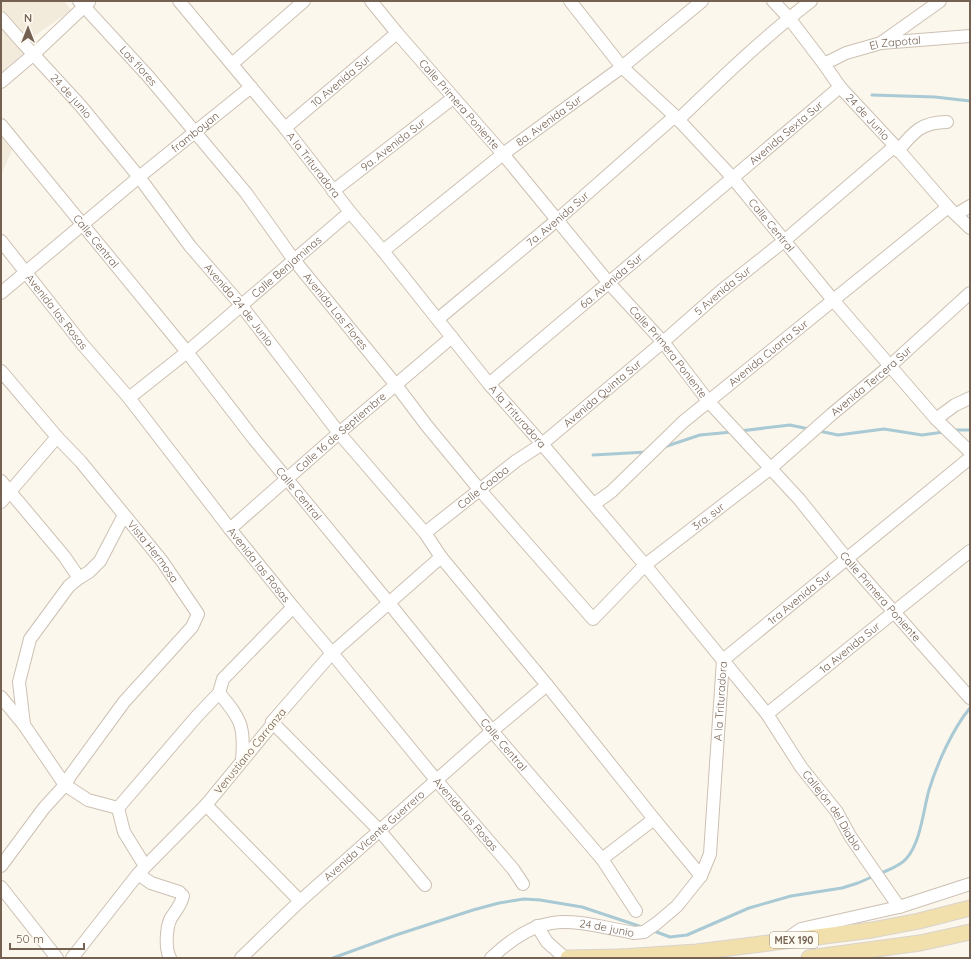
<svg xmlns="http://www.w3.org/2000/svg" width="971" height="959" font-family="Quicksand,sans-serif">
<rect width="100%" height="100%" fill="#fbf7ec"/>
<g fill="#f2eadb">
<polygon points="1,1 64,1 71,10 26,42 1,14"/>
<polygon points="1,20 27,51 1,73"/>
<polygon points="1,128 14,145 1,175"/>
</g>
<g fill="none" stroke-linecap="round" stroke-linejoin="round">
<g stroke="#a9c9d4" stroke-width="3">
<polyline points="872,95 935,97 970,101"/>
<polyline points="953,430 970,430"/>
<polyline points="740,431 790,425 809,429"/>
<polyline points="819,431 838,435 884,429 922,435 944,432"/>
<polyline points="664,447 700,435 732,432"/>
<polyline points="593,455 647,452"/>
<path d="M879,874C888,870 900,866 906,859C921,842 923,811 929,790C937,764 953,728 970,708"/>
<polyline points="651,930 670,937 687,935 749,908 791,896 842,888 858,883 874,876"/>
<polyline points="333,958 396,935 473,910 499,903 524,899 540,900 582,907 642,927"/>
</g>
<g stroke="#cdc0b3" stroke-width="14">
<g id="minor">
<path id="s1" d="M79,1L148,76L246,193L294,260L396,385L427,426L479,489L593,619L645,565L771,468L832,414L891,365L970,293"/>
<path id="s2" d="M179,1L285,128L350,212L383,251L489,384L542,444L645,565L767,714L801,767L837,812L850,836L899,907"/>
<path id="s3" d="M371,1L397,33L503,154L608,282L663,342L709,402L799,499L847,559L970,698"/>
<path id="s4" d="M570,1L622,67L675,116L732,177L833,300L936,419L970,452"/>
<path id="s5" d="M773,1L789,18L824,64L840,87L895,146L948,207L970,228"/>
<path id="s6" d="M1,18L22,42L80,105L139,177L190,246L241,305L339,433L425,533L441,557L547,685L654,819L701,876"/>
<polyline points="881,43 940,1"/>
<polyline points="232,64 304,1"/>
<path id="s7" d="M824,64L846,53L881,43L970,36"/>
<polyline points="1,82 34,54 89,2"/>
<path d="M678,120C721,79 764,37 811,1"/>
<path id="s8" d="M1,125L187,352L254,439L389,603L492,731L602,859L636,911"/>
<path id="s9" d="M285,128L397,33"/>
<path d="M898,151C913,132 922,122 947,122"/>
<path id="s10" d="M333,191L453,98"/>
<polyline points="957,214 970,206"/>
<path id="s11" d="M1,241L83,345L129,398L230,529L293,607L332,653L437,781L513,869L523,884"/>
<path id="s12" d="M383,251L503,154L622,67L702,1"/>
<path id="s13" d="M1,293L139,177L251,87"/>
<path id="s14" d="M438,319L557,220L675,116"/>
<path id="s15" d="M1,371L57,437L81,462L162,561L198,614L192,627L124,702L70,776L65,785L44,808L1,866"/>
<path id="s16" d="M489,384L840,87"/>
<path id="s17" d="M129,398L187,352L350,212"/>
<polyline points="936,419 955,405 970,398"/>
<polyline points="1,481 64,556 79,578"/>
<polyline points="1,502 57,437"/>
<path id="s18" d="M594,504L611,492L683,422L948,207"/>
<path id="s19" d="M230,529L339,433L452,337"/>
<path id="s20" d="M425,533L516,461L542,444L663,342L721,291L784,241L895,146"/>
<path id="s21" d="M723,660L970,458"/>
<path d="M219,693C241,719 245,726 242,760"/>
<polyline points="1,697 24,725 65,785 88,800 118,808 124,832 145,866"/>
<path id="s22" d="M767,714L970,551"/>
<polyline points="272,722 380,831 425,885"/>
<polyline points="24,725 19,682 30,639 69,586 79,578 89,572 100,561 124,515"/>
<polyline points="206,805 300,901"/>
<polyline points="118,808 197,716 219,693 223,679 293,607"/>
<polyline points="602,859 654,819"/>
<path d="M138,874L151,883L179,892L183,896C181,905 176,910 171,918C166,927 165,949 170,958"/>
<polyline points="1,887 57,958"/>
<polyline points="537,926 547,942 565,958"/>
<polyline points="784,941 801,929 899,907 970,884"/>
<polyline points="72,958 138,874 206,805 271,726 272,722 332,653 441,557"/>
<path id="s23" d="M241,958L300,901L492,731L547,685"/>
<path id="s24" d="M491,958C544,908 570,921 634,933L644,932L657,923L677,906L701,876L710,854L723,660"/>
</g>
</g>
<g stroke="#d8d3ce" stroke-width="17">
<g id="major">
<polyline points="568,958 621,957"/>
<polyline points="616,958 621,957 697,952 872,930 919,921 970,908"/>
<polyline points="809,958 920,943 970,932"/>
</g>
</g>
<use href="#minor" stroke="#fff" stroke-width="12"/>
<use href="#major" stroke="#f2e0ac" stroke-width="15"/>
</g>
<g text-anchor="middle" stroke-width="4" stroke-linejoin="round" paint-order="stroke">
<rect fill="#fefbf3" stroke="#9e8f82" stroke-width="1" x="770" y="932" width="48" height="16" rx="3"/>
<g font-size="10" font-weight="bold" fill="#756151">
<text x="794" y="944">MEX 190</text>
</g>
<g font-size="11" fill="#756151" stroke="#fefbf3">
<text dy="4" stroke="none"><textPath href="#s7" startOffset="75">El Zapotal</textPath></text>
<text dy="4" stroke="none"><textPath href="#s1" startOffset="88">Las flores</textPath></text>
<text dy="4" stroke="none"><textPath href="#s9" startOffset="73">10 Avenida Sur</textPath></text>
<text dy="4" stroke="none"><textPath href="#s6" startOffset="105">24 de junio</textPath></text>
<text dy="4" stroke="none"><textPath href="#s3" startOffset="136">Calle Primera Poniente</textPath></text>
<text dy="4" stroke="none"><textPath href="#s5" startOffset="150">24 de Junio</textPath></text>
<text dy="4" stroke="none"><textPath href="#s12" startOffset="211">8a. Avenida Sur</textPath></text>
<text dy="4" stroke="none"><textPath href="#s13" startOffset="252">framboyan</textPath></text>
<text dy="4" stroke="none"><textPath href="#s16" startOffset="389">Avenida Sexta Sur</textPath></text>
<text dy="4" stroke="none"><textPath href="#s10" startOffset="76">9a. Avenida Sur</textPath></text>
<text dy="4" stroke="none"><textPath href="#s2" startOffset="212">A la Trituradora</textPath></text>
<text dy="4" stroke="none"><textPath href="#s14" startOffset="156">7a. Avenida Sur</textPath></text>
<text dy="4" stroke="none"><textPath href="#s4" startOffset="302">Calle Central</textPath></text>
<text dy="4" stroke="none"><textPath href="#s8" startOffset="150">Calle Central</textPath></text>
<text dy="4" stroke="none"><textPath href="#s17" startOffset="205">Calle Benjaminas</textPath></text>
<text dy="4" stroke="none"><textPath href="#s16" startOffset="160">6a. Avenida Sur</textPath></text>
<text dy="4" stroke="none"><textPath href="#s20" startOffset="384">5 Avenida Sur</textPath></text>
<text dy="4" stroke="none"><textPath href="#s6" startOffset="373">Avenida 24 de Junio</textPath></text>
<text dy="4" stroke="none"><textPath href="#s11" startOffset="90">Avenida las Rosas</textPath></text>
<text dy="4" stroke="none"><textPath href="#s1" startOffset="403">Avenida Las Flores</textPath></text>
<text dy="4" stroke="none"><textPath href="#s3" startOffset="460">Calle Primera Poniente</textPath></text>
<text dy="4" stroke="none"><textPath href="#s18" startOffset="231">Avenida Cuarta Sur</textPath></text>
<text dy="4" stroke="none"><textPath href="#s1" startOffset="1171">Avenida Tercera Sur</textPath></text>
<text dy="4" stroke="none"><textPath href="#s20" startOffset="226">Avenida Quinta Sur</textPath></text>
<text dy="4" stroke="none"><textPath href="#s2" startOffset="536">A la Trituradora</textPath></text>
<text dy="4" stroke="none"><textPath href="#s19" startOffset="147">Calle 16 de Septiembre</textPath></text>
<text dy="4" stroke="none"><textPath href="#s20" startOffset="74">Calle Caoba</textPath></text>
<text dy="4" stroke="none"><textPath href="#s8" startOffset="474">Calle Central</textPath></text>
<text dy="4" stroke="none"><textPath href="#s1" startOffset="959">3ra. sur</textPath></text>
<text dy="4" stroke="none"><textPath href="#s15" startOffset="236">Vista Hermosa</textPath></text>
<text dy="4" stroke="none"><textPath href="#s11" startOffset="414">Avenida las Rosas</textPath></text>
<text dy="4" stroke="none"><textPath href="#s3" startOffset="784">Calle Primera Poniente</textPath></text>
<text dy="4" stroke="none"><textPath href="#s21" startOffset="99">1ra Avenida Sur</textPath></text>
<text dy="4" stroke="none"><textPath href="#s22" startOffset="106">1a Avenida Sur</textPath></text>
<text dy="4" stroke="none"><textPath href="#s24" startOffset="422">A la Trituradora</textPath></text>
<text dy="4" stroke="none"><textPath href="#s8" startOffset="798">Calle Central</textPath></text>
<text transform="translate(250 751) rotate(-51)" y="4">Venustiano Carranza</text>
<text dy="4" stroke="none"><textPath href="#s2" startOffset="1041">Callejón del Diablo</textPath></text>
<text dy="4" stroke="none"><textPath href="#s11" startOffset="738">Avenida las Rosas</textPath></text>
<text dy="4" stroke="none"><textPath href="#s23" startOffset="181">Avenida Vicente Guerrero</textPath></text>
<text dy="4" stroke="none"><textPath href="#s24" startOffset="127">24 de junio</textPath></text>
</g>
</g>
<rect width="971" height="959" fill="none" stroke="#756151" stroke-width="4"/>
<g transform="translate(28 28)" stroke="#fefbf3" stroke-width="3" paint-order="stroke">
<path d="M0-3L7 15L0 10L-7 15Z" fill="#756151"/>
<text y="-6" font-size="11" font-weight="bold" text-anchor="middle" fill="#756151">N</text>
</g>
<path d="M10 943v6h74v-6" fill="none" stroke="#756151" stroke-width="2"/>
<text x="16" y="943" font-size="12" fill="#756151" stroke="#fefbf3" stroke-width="3" paint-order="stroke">50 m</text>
</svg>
